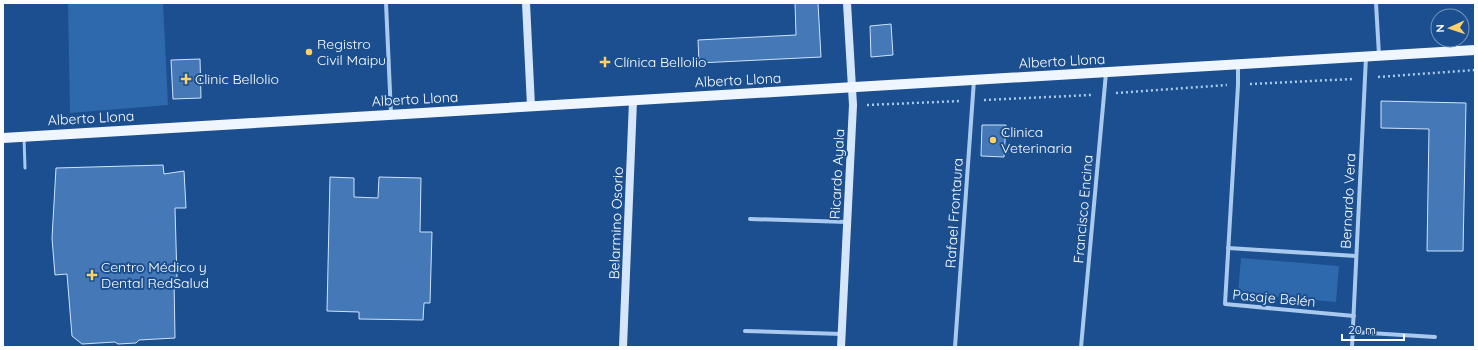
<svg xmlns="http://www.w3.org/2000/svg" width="1478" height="350" font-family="Quicksand,sans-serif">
<rect width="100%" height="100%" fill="#1b4f8f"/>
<g fill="#2e69ad">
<polygon points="68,3 163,3 168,105 70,113"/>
<polygon points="1241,258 1339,266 1336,302 1238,293"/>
</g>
<g fill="#4478b7" stroke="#cfe3fa">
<polygon points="795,3 818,3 821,57 699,63 698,40 796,35"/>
<polygon points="891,24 893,55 871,57 870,26"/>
<polygon points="200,59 201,98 173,99 171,60"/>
<polygon points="1381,101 1466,103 1463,251 1427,251 1429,129 1381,128"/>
<polygon points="982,125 1006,125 1004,157 981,156"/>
<polygon points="163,165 164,174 184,171 186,208 175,208 177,279 174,279 175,338 139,340 136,343 118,344 115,342 82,344 72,336 67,274 55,275 52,238 56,168"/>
<polygon points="330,177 354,178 354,197 378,198 379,177 421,178 420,232 432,232 430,303 424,303 423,320 359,319 359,312 327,311"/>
</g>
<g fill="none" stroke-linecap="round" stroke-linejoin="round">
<g stroke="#a9c9ee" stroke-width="2.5" stroke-dasharray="2 3" stroke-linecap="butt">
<polyline points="1378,77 1475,70"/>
<polyline points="1250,84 1353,79"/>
<polyline points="1116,93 1227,85"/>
<polyline points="984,100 1091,95"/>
<polyline points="867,105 961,101"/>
</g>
<polyline stroke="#a9c9ee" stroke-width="3" points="24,138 25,168"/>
<g stroke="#a9c9ee" stroke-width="4">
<polyline points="386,3 391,114"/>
<polyline points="1376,3 1379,55"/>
<polyline points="1238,65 1238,85 1225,304 1354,316"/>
<polyline points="750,219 847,222"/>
<polyline points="1228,248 1356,256"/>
<polyline points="745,331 842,334"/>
<polyline points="1353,332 1435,337"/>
<polyline points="955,347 974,80"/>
<polyline points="1081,347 1106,73"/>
<polyline points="1352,347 1366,57"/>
</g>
<g stroke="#d6e6fa" stroke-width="8">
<polyline points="526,3 531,106"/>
<polyline points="623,347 633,101"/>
<polyline points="841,347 853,105 847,3"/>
</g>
<polyline stroke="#f0f6ff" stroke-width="10" points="3,138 1475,50"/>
</g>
<g fill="#ffd166" stroke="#1b4f8f" stroke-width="1.5">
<circle cx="309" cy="52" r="4"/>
<path d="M603 56h4v4h4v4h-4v4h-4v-4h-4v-4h4z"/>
<path d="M184 73h4v4h4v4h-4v4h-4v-4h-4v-4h4z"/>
<circle cx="993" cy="140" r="4"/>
<path d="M90 269h4v4h4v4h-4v4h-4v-4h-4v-4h4z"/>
</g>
<g text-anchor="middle" stroke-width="4" stroke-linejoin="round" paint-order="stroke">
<g font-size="14" fill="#fff" stroke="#1b4f8f" text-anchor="start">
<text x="317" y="49">Registro<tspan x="317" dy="16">Civil Maipu</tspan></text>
<text x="614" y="67">Clínica Bellolio</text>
<text x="195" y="84">Clinic Bellolio</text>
<text x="1001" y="137">Clinica<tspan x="1001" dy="16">Veterinaria</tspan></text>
<text x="101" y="272">Centro Médico y<tspan x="101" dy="16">Dental RedSalud</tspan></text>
</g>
<g font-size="14" fill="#fff" stroke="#1b4f8f">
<text transform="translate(1062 61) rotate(-3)" y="5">Alberto Llona</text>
<text transform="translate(738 80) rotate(-3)" y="5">Alberto Llona</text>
<text transform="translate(415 99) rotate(-3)" y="5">Alberto Llona</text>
<text transform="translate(91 118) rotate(-3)" y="5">Alberto Llona</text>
<text transform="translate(837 174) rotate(-87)" y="5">Ricardo Ayala</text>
<text transform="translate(1348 201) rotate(-87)" y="5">Bernardo Vera</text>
<text transform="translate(1083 209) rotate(-85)" y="5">Francisco Encina</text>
<text transform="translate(954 213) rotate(-86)" y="5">Rafael Frontaura</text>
<text transform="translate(616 223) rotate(-88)" y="5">Belarmino Osorio</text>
<text transform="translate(1274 298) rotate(5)" y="5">Pasaje Belén</text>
</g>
</g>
<rect width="1478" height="350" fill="none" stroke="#ffffff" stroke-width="8"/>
<g transform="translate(1450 28) rotate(267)"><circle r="19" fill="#1b4f8f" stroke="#7695bc"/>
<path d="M0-3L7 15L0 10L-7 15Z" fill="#ffd166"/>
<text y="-6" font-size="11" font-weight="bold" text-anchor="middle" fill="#ffffff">N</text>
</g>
<path d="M1342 334v6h62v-6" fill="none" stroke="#ffffff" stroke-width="2"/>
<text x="1348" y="334" font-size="12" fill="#ffffff" stroke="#1b4f8f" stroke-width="3" paint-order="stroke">20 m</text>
</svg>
